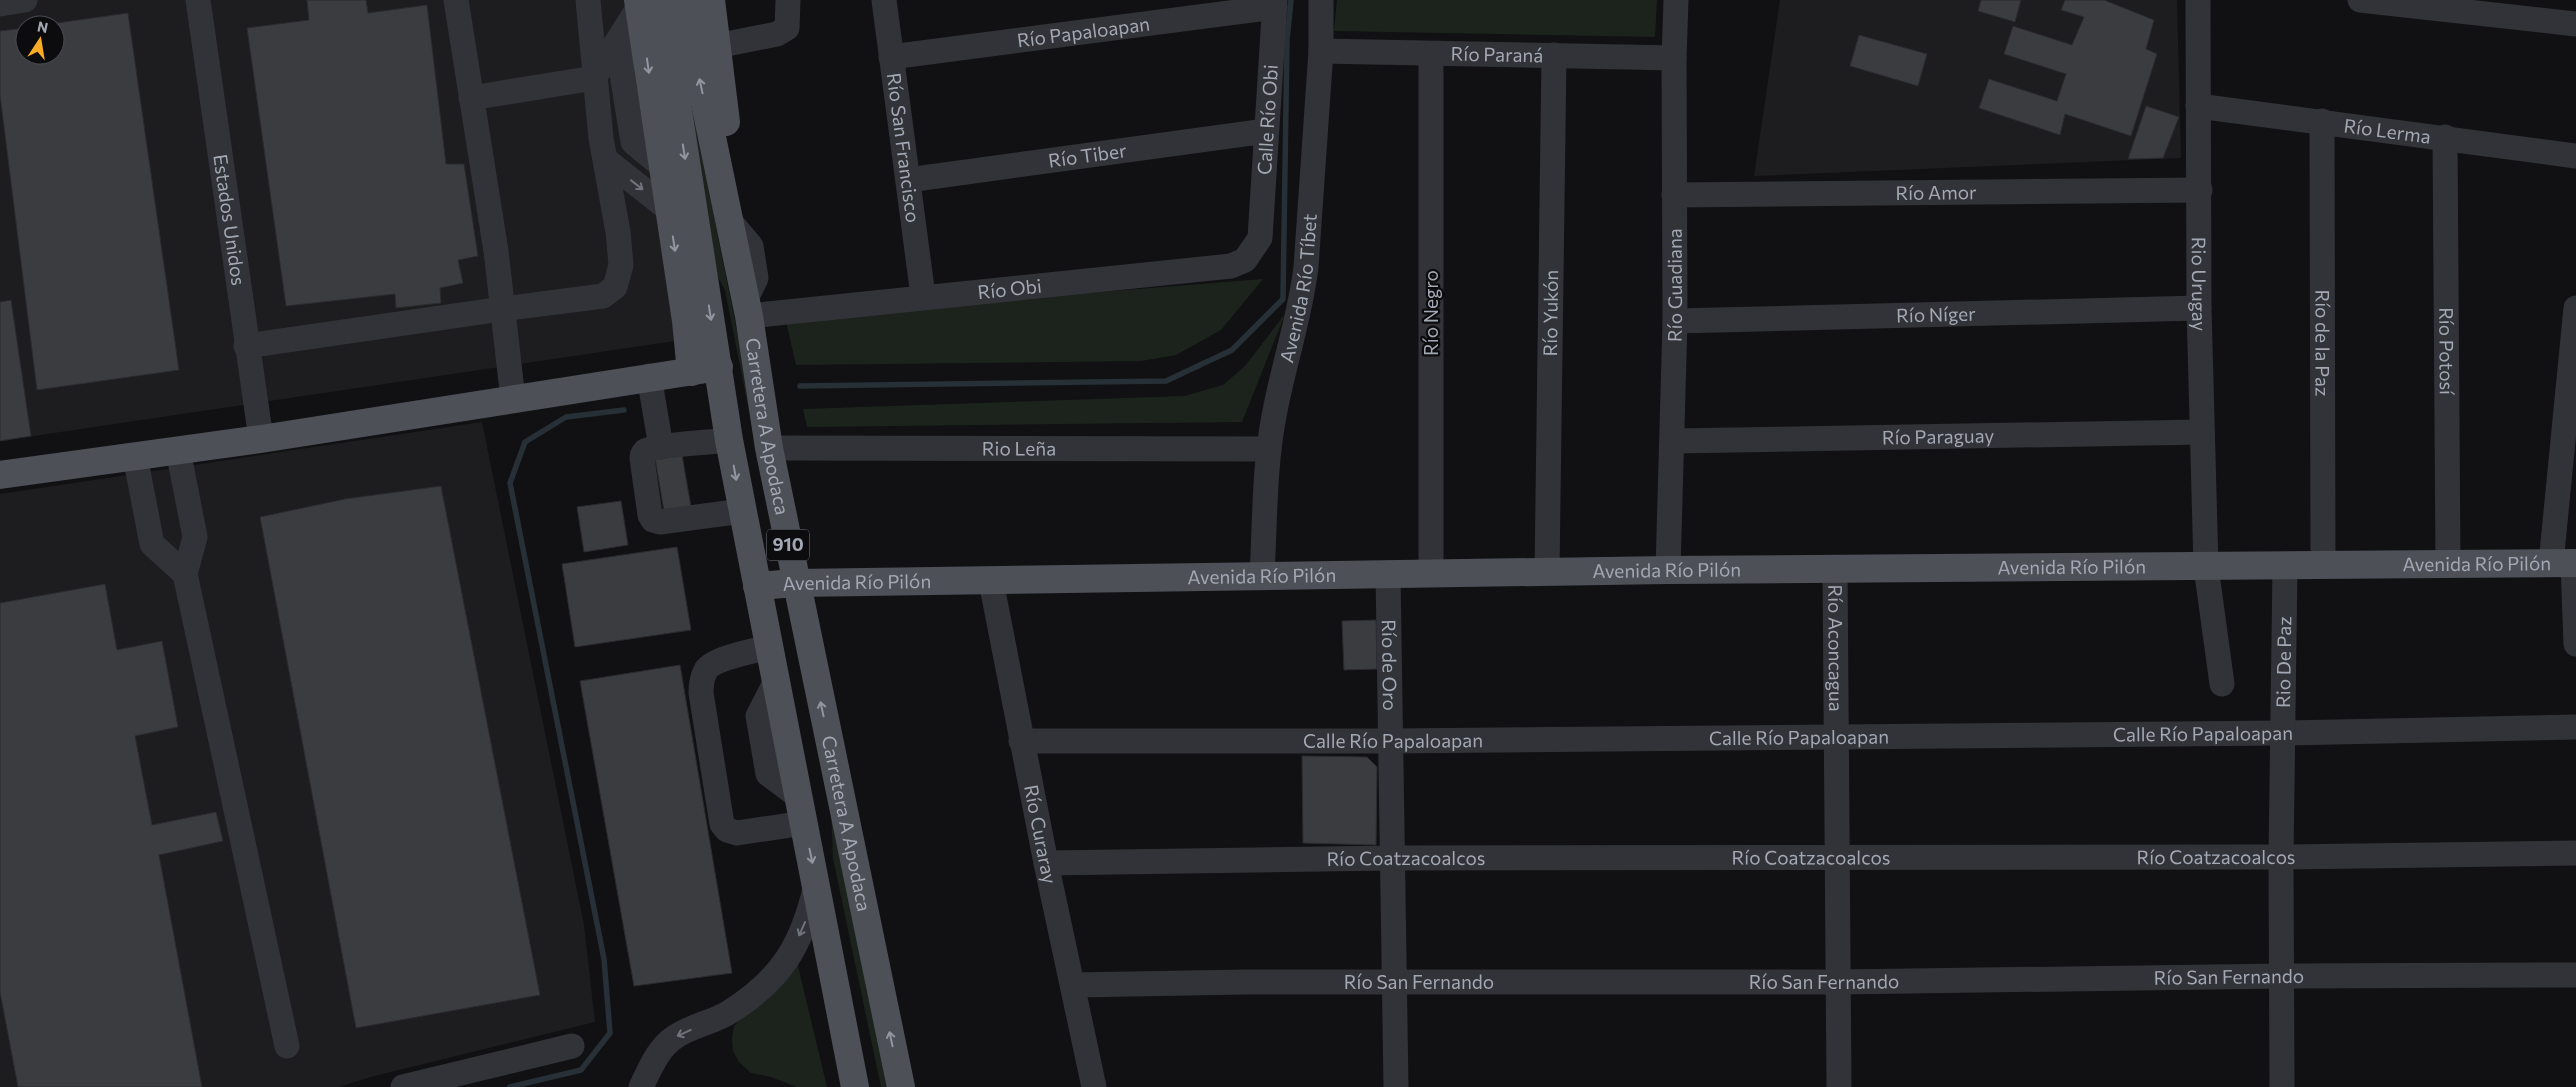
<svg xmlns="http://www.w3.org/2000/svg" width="2576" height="1087" font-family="Commissioner,sans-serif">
<rect width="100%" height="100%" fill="#111113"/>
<g fill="#1d1d20" fill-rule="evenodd">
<path d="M0,0H638L688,339L0,441ZM25,25H55V55H25Z"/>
<polygon points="1780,0 2177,0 2181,158 1754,176"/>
<polygon points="482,422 584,925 595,1022 374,1076 339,1087 0,1087 0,494"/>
</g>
<g fill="#1c231c">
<polygon points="676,0 690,47 716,227 778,536 771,522 725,290 713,268"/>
<polygon points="1337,0 1657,0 1655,37 1334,31"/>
<polygon points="1263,279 1221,330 1176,355 1141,361 796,365 785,317"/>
<polygon points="1285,314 1242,422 807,427 803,409 1184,396 1223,385 1245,366"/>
<polygon points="831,809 893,1087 881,1087 833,858"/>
<polygon points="797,962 827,1087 797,1087 771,1077 751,1073 739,1062 733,1051 732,1038 734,1026"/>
</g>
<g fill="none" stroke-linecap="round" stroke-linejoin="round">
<g stroke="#273037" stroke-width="5.5">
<polyline points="800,386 1166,381 1232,350 1283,299 1287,40 1291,0"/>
<polyline points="510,1087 581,1070 610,1033 604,959 510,483 525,442 566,417 624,410"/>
</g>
</g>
<g fill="#3b3c40" stroke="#2b2b2f">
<polygon points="307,0 366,0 368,13 427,5 446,164 464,164 478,256 458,260 463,283 440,288 441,303 396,308 395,294 286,306 247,28 309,20"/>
<polygon points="1981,0 2021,0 2015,22 1978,11"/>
<polygon points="2065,0 2104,0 2154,20 2146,49 2157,54 2131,136 2065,114 2060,135 1979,108 1989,79 2057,101 2066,74 2004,54 2013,26 2072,45 2084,17 2061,10"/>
<polygon points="128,13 179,370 37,390 0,95 0,31 25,28 25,55 55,55 55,25 43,25"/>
<polygon points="1859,35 1927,54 1918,86 1850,66"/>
<polygon points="2146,106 2179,117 2163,158 2128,159"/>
<polygon points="11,300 31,436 0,441 0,302"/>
<polygon points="682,455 691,507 664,511 655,458"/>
<polygon points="441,486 540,995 356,1028 260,517 345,499"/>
<polygon points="621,501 628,545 584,552 577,507"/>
<polygon points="677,547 691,630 575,647 562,564"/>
<polygon points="105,584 117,650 162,641 178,727 135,736 152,825 216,812 223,841 159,855 202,1087 18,1087 0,992 0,603"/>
<polygon points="1376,620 1377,669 1344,670 1342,621"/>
<polygon points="680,665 732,973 634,986 580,681"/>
<polygon points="1302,756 1367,757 1377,767 1376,845 1303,843"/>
</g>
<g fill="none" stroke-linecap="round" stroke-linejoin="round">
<g stroke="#323338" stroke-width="25">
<path id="s1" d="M198,0L261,439"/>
<polyline points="456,0 496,251 513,399"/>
<path id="s2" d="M884,0L923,296"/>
<path id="s3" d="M2198,0L2199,308L2206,567L2222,684"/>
<polyline points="2360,0 2576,24"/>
<polyline points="0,4 25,0"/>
<polyline points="635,38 621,68 633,142 662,166"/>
<polyline points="697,50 777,34 787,28 788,0"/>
<path id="s4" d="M1321,51L1674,58"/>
<path id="s5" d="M891,57L1275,7"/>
<polyline points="471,98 594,78 639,7"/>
<path id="s6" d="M2198,106L2576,156"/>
<path id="s7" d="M2322,121L2323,566"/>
<path id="s8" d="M2445,137L2448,565"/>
<polyline points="606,160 668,209"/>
<path id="s9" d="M908,180L1266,131"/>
<path id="s10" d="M1674,195L2200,190"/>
<polyline points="729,220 751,246 756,278 745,301"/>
<path id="s11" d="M749,316L1231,266L1245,260L1260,238L1275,0"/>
<path id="s12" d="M1675,321L2199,308"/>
<polyline points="246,346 502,309 603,296 615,287 621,265 618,232 601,138 588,0"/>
<polyline points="649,376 661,447"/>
<path d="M729,440C715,442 653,445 645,451C642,454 642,455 642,458L650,515L653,520L660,522L742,511"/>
<path id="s13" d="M1673,441L2202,432"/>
<path id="s14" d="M769,448L1269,449"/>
<polyline points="178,450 195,537 185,574 287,1046"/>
<polyline points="135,456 152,544 185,574"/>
<polyline points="2551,563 2576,308"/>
<polyline points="2573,563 2576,644"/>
<path id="s15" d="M1835,569L1839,1087"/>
<path id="s16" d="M1668,570L1675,321L1674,58L1676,0"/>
<path id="s17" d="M1547,572L1554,55"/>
<path id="s18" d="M1388,573L1396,1087"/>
<polyline points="1431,573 1431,54"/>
<path id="s19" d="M1262,575C1265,522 1264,468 1274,416C1283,366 1300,318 1306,267L1321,51V0"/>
<path id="s20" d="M991,581L1046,863L1094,1087"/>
<path d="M769,647C754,651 714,658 706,670C702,677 701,685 701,693L722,824L727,830L737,833L804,823"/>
<polyline points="776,681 758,716 768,774 799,797"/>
<path id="s21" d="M1021,741H1391L2282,733L2576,727"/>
<path id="s22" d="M1046,863L1392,858L2281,857L2576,853"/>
<path id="s23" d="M1073,985L1245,982H1838L2283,976L2576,975"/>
<polyline points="403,1087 572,1046"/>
<path d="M641,1087C650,1069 658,1048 675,1037C691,1026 711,1023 728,1013C781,980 802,946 816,885"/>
<path id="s24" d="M2282,1087L2281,857L2285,567"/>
</g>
<g stroke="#4e5057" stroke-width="28">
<polyline points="638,0 686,321 691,372"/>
<polyline points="661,0 729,440 855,1087"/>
<path id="s25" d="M687,0L694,50L749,316L769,448L901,1087"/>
<polyline points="711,0 726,122"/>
<polyline points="0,475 261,439 719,367"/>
<path id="s26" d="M757,586L796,583L1668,570L2576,563"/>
</g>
</g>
<defs><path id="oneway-shaft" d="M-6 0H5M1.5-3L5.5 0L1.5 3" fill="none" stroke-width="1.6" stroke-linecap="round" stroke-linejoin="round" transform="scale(1.25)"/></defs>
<g stroke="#9196a1">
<use href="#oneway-shaft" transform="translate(648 66) rotate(82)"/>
<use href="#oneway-shaft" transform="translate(701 86) rotate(-102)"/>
<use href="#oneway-shaft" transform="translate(684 152) rotate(81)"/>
<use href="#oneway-shaft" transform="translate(674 244) rotate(81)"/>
<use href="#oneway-shaft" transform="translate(710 313) rotate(81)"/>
<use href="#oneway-shaft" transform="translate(735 473) rotate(80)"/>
<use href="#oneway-shaft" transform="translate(822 709) rotate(-102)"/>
<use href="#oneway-shaft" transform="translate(811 856) rotate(78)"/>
<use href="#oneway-shaft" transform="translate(891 1039) rotate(-102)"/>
</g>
<g stroke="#70737c">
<use href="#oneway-shaft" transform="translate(637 185) rotate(38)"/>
<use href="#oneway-shaft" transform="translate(802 929) rotate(114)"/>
<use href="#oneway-shaft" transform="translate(684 1033) rotate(156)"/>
</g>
<g text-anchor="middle" stroke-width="4.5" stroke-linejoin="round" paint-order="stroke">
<rect fill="#0c0c0e" stroke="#757982" stroke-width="1" x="767" y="529.5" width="42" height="31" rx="4"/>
<g font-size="18" font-weight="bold" fill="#a2a8b4">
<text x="788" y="551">910</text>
</g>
<g font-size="19" fill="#a2a8b4" stroke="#0c0c0e">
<text dy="7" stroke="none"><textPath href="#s5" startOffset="194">Río Papaloapan</textPath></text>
<text dy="7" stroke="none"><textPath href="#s4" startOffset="176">Río Paraná</textPath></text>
<text dy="7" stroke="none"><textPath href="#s11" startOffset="645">Calle Río Obi</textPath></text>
<text dy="7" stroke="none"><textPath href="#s6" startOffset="191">Río Lerma</textPath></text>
<text dy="7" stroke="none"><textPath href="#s2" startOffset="149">Río San Francisco</textPath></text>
<text dy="7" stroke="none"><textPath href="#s9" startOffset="181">Río Tiber</textPath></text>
<text dy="7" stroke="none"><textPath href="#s10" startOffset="262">Río Amor</textPath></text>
<text dy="7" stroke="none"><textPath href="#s1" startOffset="222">Estados Unidos</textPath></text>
<text dy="7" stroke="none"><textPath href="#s3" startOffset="284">Rio Urugay</textPath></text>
<text dy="7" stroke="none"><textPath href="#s16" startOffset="285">Río Guadiana</textPath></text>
<text dy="7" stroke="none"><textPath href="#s11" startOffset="262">Río Obi</textPath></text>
<text dy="7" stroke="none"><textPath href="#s19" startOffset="290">Avenida Río Tíbet</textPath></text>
<text transform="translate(1431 313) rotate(-90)" y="7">Río Negro</text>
<text dy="7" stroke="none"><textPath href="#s17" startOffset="259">Río Yukón</textPath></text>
<text dy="7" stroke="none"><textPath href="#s12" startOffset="261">Río Níger</textPath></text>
<text dy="7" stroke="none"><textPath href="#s7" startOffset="222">Río de la Paz</textPath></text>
<text dy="7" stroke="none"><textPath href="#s8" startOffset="214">Río Potosí</textPath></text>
<text dy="7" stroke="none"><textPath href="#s25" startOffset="434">Carretera A Apodaca</textPath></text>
<text dy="7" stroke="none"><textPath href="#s13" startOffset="265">Río Paraguay</textPath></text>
<text dy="7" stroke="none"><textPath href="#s14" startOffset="250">Rio Leña</textPath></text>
<text dy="7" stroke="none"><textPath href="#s26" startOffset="1720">Avenida Río Pilón</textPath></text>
<text dy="7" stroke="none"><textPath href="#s26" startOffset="1315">Avenida Río Pilón</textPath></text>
<text dy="7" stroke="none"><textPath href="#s26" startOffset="910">Avenida Río Pilón</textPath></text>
<text dy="7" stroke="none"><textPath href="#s26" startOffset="505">Avenida Río Pilón</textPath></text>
<text dy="7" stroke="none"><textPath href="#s26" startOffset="100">Avenida Río Pilón</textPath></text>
<text dy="7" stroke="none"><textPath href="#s15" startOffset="79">Río Aconcagua</textPath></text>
<text dy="7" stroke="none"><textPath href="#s24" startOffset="425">Rio De Paz</textPath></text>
<text dy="7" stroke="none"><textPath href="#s18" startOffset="92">Río de Oro</textPath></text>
<text dy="7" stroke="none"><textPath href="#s21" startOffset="1182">Calle Río Papaloapan</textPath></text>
<text dy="7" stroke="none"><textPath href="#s21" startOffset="778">Calle Río Papaloapan</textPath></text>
<text dy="7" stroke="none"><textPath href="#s21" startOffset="372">Calle Río Papaloapan</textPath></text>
<text dy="7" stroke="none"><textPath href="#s25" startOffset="839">Carretera A Apodaca</textPath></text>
<text dy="7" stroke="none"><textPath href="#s20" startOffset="258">Río Curaray</textPath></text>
<text dy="7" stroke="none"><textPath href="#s22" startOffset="1170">Río Coatzacoalcos</textPath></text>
<text dy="7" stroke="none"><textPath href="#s22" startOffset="360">Río Coatzacoalcos</textPath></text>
<text dy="7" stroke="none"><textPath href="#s22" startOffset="765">Río Coatzacoalcos</textPath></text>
<text dy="7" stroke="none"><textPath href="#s23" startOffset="1156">Río San Fernando</textPath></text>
<text dy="7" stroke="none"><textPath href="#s23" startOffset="346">Río San Fernando</textPath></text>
<text dy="7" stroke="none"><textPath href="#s23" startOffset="751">Río San Fernando</textPath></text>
</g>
</g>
<g transform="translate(40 40) rotate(12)"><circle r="24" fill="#0c0c0e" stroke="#484a50"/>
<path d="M0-4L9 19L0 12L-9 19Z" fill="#f8ab25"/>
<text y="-8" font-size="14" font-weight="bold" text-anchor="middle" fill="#a2a8b4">N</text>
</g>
</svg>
